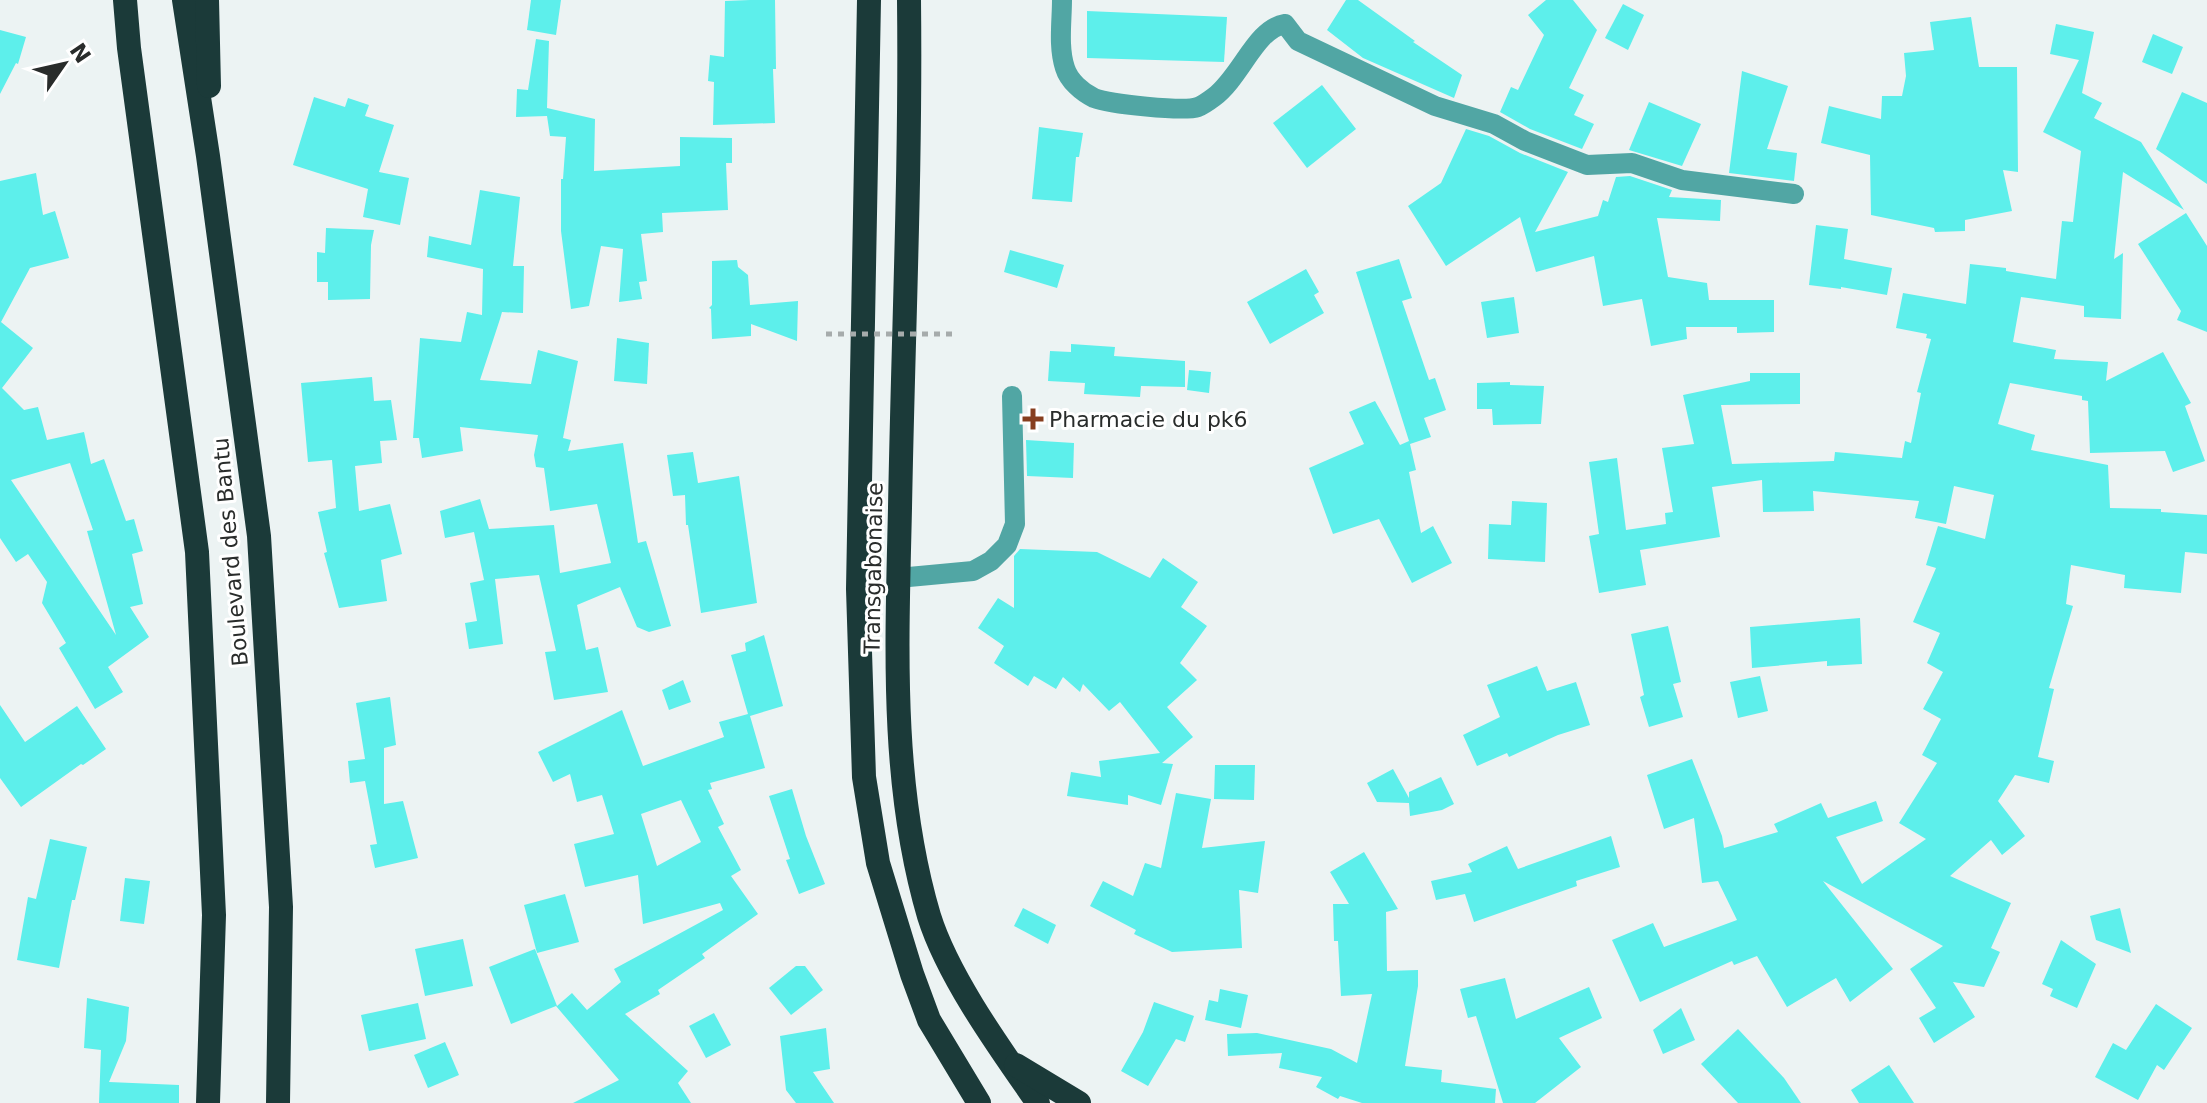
<svg xmlns="http://www.w3.org/2000/svg" width="2207" height="1103" font-family="'DejaVu Sans',sans-serif">
<rect width="100%" height="100%" fill="#ecf3f3"/>
<g fill="#5defeb" fill-rule="evenodd">
<polygon points="531,0 561,0 556,35 527,30"/>
<polygon points="750,0 775,0 776,69 773,69 775,123 713,125 714,82 708,81 710,55 724,57 725,1"/>
<polygon points="1346,0 1358,0 1415,41 1413,42 1462,75 1454,98 1363,58 1327,30"/>
<polygon points="1546,0 1573,0 1597,30 1569,88 1584,95 1574,115 1594,124 1582,149 1530,129 1500,112 1511,87 1518,90 1544,35 1528,15"/>
<polygon points="1623,4 1644,15 1628,50 1605,38"/>
<polygon points="1087,11 1227,17 1224,62 1087,58"/>
<polygon points="1971,17 1979,67 2017,67 2018,172 2003,170 2012,211 1965,220 1965,231 1935,232 1934,228 1871,215 1870,155 1821,143 1829,106 1881,119 1882,96 1902,96 1906,76 1904,53 1934,50 1930,22"/>
<polygon points="2056,24 2094,32 2082,93 2102,103 2094,118 2141,142 2184,210 2123,172 2114,259 2123,253 2121,319 2084,317 2084,306 2021,297 2013,342 2056,350 2054,359 2108,362 2106,381 2163,352 2191,403 2185,406 2205,461 2173,472 2165,451 2090,453 2088,401 2082,400 2082,396 2010,383 1998,424 2035,435 2031,450 2108,465 2110,508 2161,509 2161,512 2207,515 2207,554 2185,552 2181,593 2124,588 2125,575 2071,565 2066,604 2073,606 2049,688 2054,689 2038,757 2054,761 2049,783 2015,775 1998,801 2025,836 2002,855 1991,840 1950,876 2011,903 1991,948 2000,952 1984,987 1953,982 1975,1017 1934,1043 1919,1018 1936,1008 1910,969 1943,946 1823,881 1893,969 1850,1002 1836,978 1787,1007 1757,956 1734,965 1732,961 1640,1002 1612,940 1653,923 1664,947 1737,920 1718,881 1702,883 1694,818 1664,829 1647,775 1692,759 1722,836 1724,848 1778,832 1774,824 1821,803 1828,818 1876,801 1883,821 1836,837 1862,884 1926,839 1899,823 1937,763 1922,755 1941,719 1923,709 1943,672 1927,663 1940,633 1913,622 1936,568 1926,565 1938,526 1985,539 1994,495 1954,486 1946,524 1915,518 1919,501 1813,491 1814,511 1763,512 1762,480 1712,487 1720,537 1640,550 1646,585 1599,593 1589,536 1599,534 1589,462 1617,458 1626,530 1666,524 1665,513 1673,512 1662,448 1694,444 1683,395 1750,381 1750,373 1800,373 1800,404 1721,405 1732,464 1834,461 1835,452 1902,458 1905,441 1911,443 1921,393 1917,392 1931,339 1926,338 1927,334 1896,328 1903,293 1966,304 1970,264 2006,268 2006,271 2056,279 2062,221 2073,222 2081,151 2043,132 2079,60 2050,54"/>
<polygon points="0,30 26,37 18,64 16,63 0,94"/>
<polygon points="2153,34 2183,47 2172,74 2142,62"/>
<polygon points="536,39 549,41 547,108 595,119 594,171 680,166 680,137 732,138 732,163 726,163 728,210 662,213 663,232 641,234 647,281 639,282 642,299 619,302 623,249 601,246 589,306 571,309 561,231 561,179 563,179 566,137 550,136 547,116 516,117 517,89 528,90"/>
<polygon points="1742,71 1788,86 1767,149 1797,153 1794,181 1729,173"/>
<polygon points="1322,85 1356,129 1307,168 1273,123"/>
<polygon points="2182,92 2207,103 2207,184 2156,149"/>
<polygon points="314,97 345,107 348,98 369,105 365,116 394,125 379,172 409,178 400,225 363,217 368,189 293,165"/>
<polygon points="1649,102 1701,124 1682,166 1629,150"/>
<polygon points="1039,127 1083,133 1079,157 1076,157 1072,202 1032,199"/>
<polygon points="1466,129 1489,136 1520,153 1568,172 1535,232 1598,216 1603,200 1608,202 1616,177 1630,176 1672,190 1669,197 1721,200 1720,221 1657,218 1668,277 1707,283 1709,300 1774,300 1774,332 1737,333 1737,327 1686,327 1687,339 1651,346 1642,299 1603,306 1594,256 1536,272 1520,217 1446,266 1408,206 1441,183"/>
<path d="M36,173L43,215L55,211L69,258L30,268L1,322L33,348L2,388L24,410L38,407L47,440L84,432L91,464L104,459L126,521L134,519L143,551L132,554L143,604L130,607L149,637L108,667L123,692L95,709L59,648L66,643L42,603L47,582L28,554L16,562L0,538V181ZM70,463L93,530L87,531L116,635L11,480Z"/>
<polygon points="480,190 520,197 513,266 524,266 523,313 502,312 500,319 497,319 500,319 480,380 531,384 538,350 578,361 563,438 571,440 568,451 623,443 638,543 646,541 671,626 649,632 637,627 620,587 577,605 586,650 598,647 608,692 554,700 545,652 556,651 539,575 495,579 503,644 469,649 465,623 477,621 470,583 489,579 484,580 474,532 445,538 440,511 480,499 489,529 554,525 560,573 611,563 597,504 550,511 544,468 536,467 534,455 538,435 460,427 463,451 422,458 419,438 413,438 420,338 461,342 467,312 482,315 483,269 427,257 429,236 471,245"/>
<polygon points="2186,213 2207,246 2207,332 2177,320 2181,311 2138,244"/>
<polygon points="1816,225 1848,229 1844,259 1892,268 1887,295 1841,287 1841,289 1809,285"/>
<polygon points="326,228 374,230 371,245 370,299 328,300 328,282 317,282 317,252 325,253"/>
<polygon points="1010,250 1064,265 1057,288 1004,272"/>
<polygon points="1399,259 1412,298 1402,301 1429,380 1435,378 1446,410 1424,418 1431,437 1410,444 1416,470 1409,472 1421,533 1433,526 1452,563 1412,583 1379,519 1333,534 1309,468 1364,444 1349,412 1375,401 1400,445 1409,441 1356,272"/>
<polygon points="737,260 738,267 748,275 750,305 798,301 797,341 751,324 751,336 712,339 711,309 709,308 712,305 712,261"/>
<polygon points="1306,269 1319,292 1314,295 1324,313 1270,344 1247,302"/>
<polygon points="1514,297 1519,333 1487,338 1481,302"/>
<polygon points="617,338 649,343 647,384 614,381"/>
<polygon points="1071,344 1115,347 1114,356 1185,361 1185,387 1141,386 1140,397 1084,394 1085,383 1048,381 1050,351 1071,352"/>
<polygon points="1189,370 1211,372 1209,393 1187,390"/>
<polygon points="372,377 374,401 391,400 397,440 380,441 382,463 355,466 359,511 390,504 402,554 381,560 387,601 339,608 324,553 327,552 318,512 336,508 332,460 308,462 301,383"/>
<polygon points="1510,382 1510,385 1544,386 1541,424 1493,425 1492,409 1477,409 1477,383"/>
<polygon points="1026,440 1074,443 1073,478 1027,476"/>
<polygon points="693,452 698,483 739,476 757,603 701,613 688,525 686,525 685,495 673,496 667,455"/>
<polygon points="1512,501 1547,503 1545,562 1488,559 1489,524 1511,525"/>
<polygon points="1020,549 1097,552 1150,578 1163,558 1198,582 1181,607 1207,626 1180,663 1197,680 1167,707 1193,737 1162,763 1173,764 1161,805 1128,795 1128,805 1067,796 1071,772 1101,777 1099,761 1160,753 1120,702 1109,711 1083,684 1080,692 1063,677 1056,689 1034,676 1028,686 994,663 1004,646 978,628 998,598 1014,608 1014,556"/>
<polygon points="1860,618 1862,664 1827,666 1827,661 1752,668 1750,627"/>
<polygon points="1668,626 1681,682 1673,684 1683,717 1649,727 1640,697 1644,695 1631,634"/>
<path d="M764,635L783,706L750,716L765,768L710,783L712,789L708,790L724,824L718,827L741,870L731,876L758,914L702,954L705,958L658,990L660,994L625,1014L688,1071L678,1083L691,1103H573L619,1080L556,1006L511,1024L489,967L535,949L557,1006L572,993L587,1010L621,982L614,969L723,910L720,903L643,924L638,875L585,887L574,844L614,834L602,795L577,802L570,774L553,782L538,752L622,710L643,766L724,737L719,722L748,714L731,655L746,651L745,643ZM681,800L701,842L657,866L641,814Z"/>
<polygon points="1537,666 1547,691 1576,682 1590,725 1558,735 1509,757 1507,753 1477,766 1463,735 1500,717 1487,685"/>
<polygon points="1760,676 1768,711 1738,718 1730,682"/>
<polygon points="683,680 691,702 669,710 662,690"/>
<polygon points="390,697 396,745 384,748 384,804 403,801 418,858 375,868 370,845 377,844 365,781 350,783 348,761 365,759 356,703"/>
<polygon points="0,705 25,742 77,706 106,749 83,765 81,764 21,807 0,778"/>
<polygon points="1215,765 1255,765 1254,800 1214,799"/>
<polygon points="1393,769 1409,798 1409,792 1441,777 1454,804 1442,810 1410,816 1409,803 1377,802 1367,783"/>
<polygon points="792,789 806,836 825,884 799,894 786,860 790,859 769,796"/>
<polygon points="1176,793 1211,799 1202,848 1265,841 1258,893 1239,890 1242,948 1172,952 1134,934 1136,930 1090,906 1103,881 1133,896 1145,863 1161,868"/>
<polygon points="1611,836 1620,867 1576,881 1577,886 1474,922 1465,894 1436,900 1431,881 1472,872 1468,864 1507,846 1518,869"/>
<polygon points="50,839 87,847 75,900 72,900 59,968 17,960 28,897 36,899"/>
<polygon points="1364,852 1398,909 1386,912 1387,971 1418,970 1418,986 1405,1066 1442,1070 1441,1082 1496,1089 1495,1103 1362,1103 1340,1096 1338,1099 1316,1087 1322,1077 1279,1068 1282,1053 1228,1056 1227,1034 1257,1033 1331,1049 1357,1063 1372,994 1341,996 1338,941 1334,941 1333,904 1349,904 1330,872"/>
<polygon points="125,878 150,881 144,924 120,921"/>
<polygon points="565,894 579,942 537,953 524,905"/>
<polygon points="1023,908 1056,925 1048,944 1014,926"/>
<polygon points="2120,908 2131,953 2096,940 2090,916"/>
<polygon points="463,939 473,986 425,996 415,949"/>
<polygon points="2061,940 2096,964 2077,1008 2050,996 2053,989 2042,984"/>
<polygon points="796,966 805,966 823,990 791,1015 769,988"/>
<polygon points="1505,978 1516,1019 1589,987 1602,1018 1559,1038 1581,1067 1535,1103 1503,1103 1476,1016 1468,1018 1460,989"/>
<polygon points="1220,989 1248,995 1241,1028 1205,1020 1209,1000 1218,1002"/>
<polygon points="87,998 129,1007 126,1041 109,1082 179,1085 179,1103 99,1103 101,1050 84,1048"/>
<polygon points="1154,1002 1194,1016 1185,1042 1176,1039 1148,1086 1121,1071 1143,1032"/>
<polygon points="418,1003 426,1039 369,1051 361,1015"/>
<polygon points="2156,1004 2192,1028 2164,1070 2157,1065 2138,1100 2095,1077 2113,1043 2126,1050"/>
<polygon points="1681,1008 1695,1040 1663,1054 1653,1030"/>
<polygon points="714,1013 731,1045 706,1058 689,1026"/>
<polygon points="826,1028 830,1069 813,1072 834,1103 796,1103 786,1090 780,1036"/>
<polygon points="1738,1029 1784,1078 1801,1103 1738,1103 1701,1064"/>
<polygon points="445,1042 459,1075 428,1088 414,1055"/>
<polygon points="1889,1065 1914,1103 1859,1103 1851,1090"/>
</g>
<g fill="none" stroke-linecap="round" stroke-linejoin="round">
<g stroke="#51a6a4" stroke-width="20">
<path d="M1062,0C1062,21 1058,47 1065,68C1069,81 1082,92 1094,98C1109,104 1184,112 1198,107C1203,105 1210,100 1214,97C1241,77 1256,28 1285,24L1298,41L1435,106L1494,124L1525,141L1587,165L1632,163L1682,180L1794,194"/>
<polyline points="898,578 973,571 991,561 1007,545 1015,524 1012,396"/>
</g>
<g stroke="#1b3a39" stroke-width="24">
<polyline points="125,0 129,48 197,552 214,915 208,1103"/>
<polyline points="184,0 208,156 259,536 281,907 278,1103"/>
<polyline points="207,0 209,86"/>
<polyline points="869,0 858,589 864,777 878,863 912,974 929,1020 979,1103"/>
<path d="M909,0C911,169 903,339 900,508C897,643 890,784 929,916C948,977 1001,1050 1038,1103"/>
<polyline points="1016,1065 1079,1103"/>
</g>
<polyline stroke="#a6abab" stroke-width="5" stroke-dasharray="6 6" stroke-linecap="butt" points="826,334 954,334"/>
</g>
<path fill="#863e1f" stroke="#fff" stroke-width="3" d="M1029 407h8v8h8v8h-8v8h-8v-8h-8v-8h8z"/>
<g text-anchor="middle" stroke-width="6" stroke-linejoin="round" paint-order="stroke">
<g font-size="22" fill="#292c2b" stroke="#fff" text-anchor="start">
<text x="1049" y="427">Pharmacie du pk6</text>
</g>
<g font-size="22" fill="#292c2b" stroke="#fff">
<text transform="translate(230 552) rotate(-95)" y="8">Boulevard des Bantu</text>
<text transform="translate(873 568) rotate(-89)" y="8">Transgabonaise</text>
</g>
</g>
<g transform="translate(64 64) rotate(56)" stroke="#ffffff" stroke-width="6" paint-order="stroke">
<path d="M0-6L14 30L0 20L-14 30Z" fill="#292c2b"/>
<text y="-12" font-size="22" font-weight="bold" text-anchor="middle" fill="#292c2b">N</text>
</g>
</svg>
